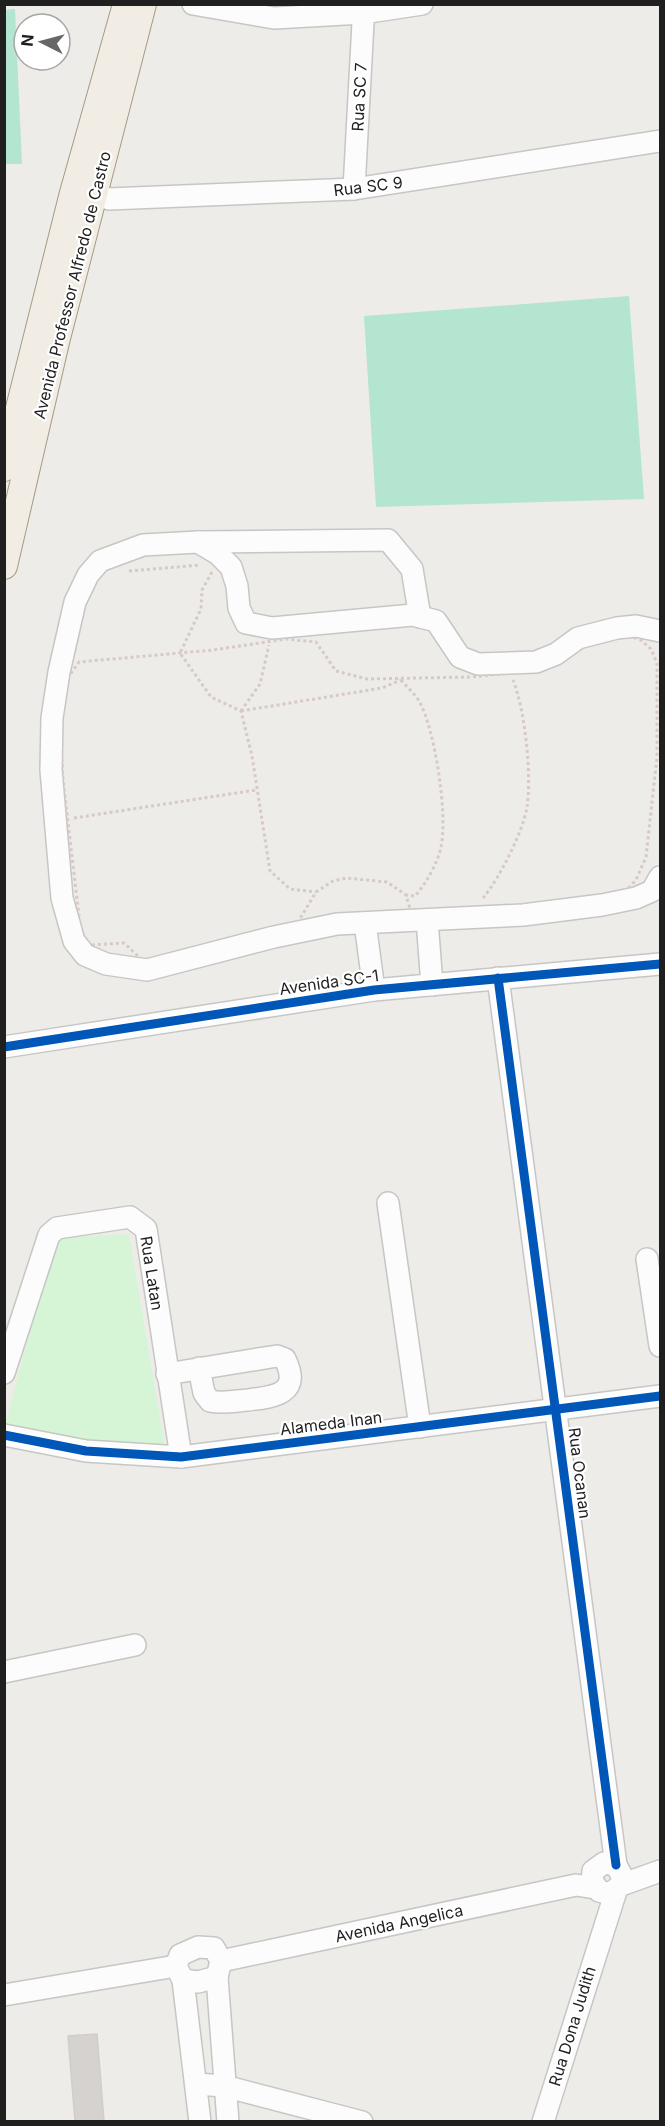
<svg xmlns="http://www.w3.org/2000/svg" width="665" height="2126" font-family="Inter,sans-serif">
<rect width="100%" height="100%" fill="#eeece8"/>
<polygon fill="#d6f4d6" points="129,1234 165,1448 61,1437 5,1426 54,1238"/>
<g fill="#b4e5d1">
<polygon points="15,9 22,164 5,164 5,10"/>
<polygon points="629,296 644,499 376,507 364,316"/>
</g>
<polygon fill="#d5d2cf" stroke="#d1cec9" stroke-width="1.5" points="97,2034 104,2121 75,2121 68,2036"/>
<g fill="none" stroke-linecap="round" stroke-linejoin="round">
<g stroke="#c6c6c4" stroke-width="24">
<g id="minor">
<polyline points="193,4 274,18 363,13 422,4"/>
<polyline points="354,189 364,4"/>
<polyline points="79,193 94,193 109,199 354,189 660,141"/>
<polyline points="198,542 388,540 412,569 420,617"/>
<polyline points="660,631 636,626 617,628 578,638 556,654 536,662 478,664 460,657 436,621 413,615 272,628 246,623 239,608 237,586 231,567 218,554 198,542 143,545 100,561 88,575 75,602 59,672 52,718 51,770 62,898 74,941 85,955 106,964 147,970 274,937 337,924 523,915 602,905 636,898 652,891 660,877"/>
<polyline points="427,920 432,985"/>
<polyline points="365,923 374,990"/>
<polyline points="498,978 616,1865"/>
<polyline points="4,1047 374,990 660,964"/>
<polyline points="388,1203 420,1427"/>
<polyline points="647,1259 660,1346"/>
<polyline points="4,1373 49,1235 57,1228 130,1217 146,1229 181,1457"/>
<path d="M167,1374L277,1356L285,1359C302,1394 274,1397 248,1400C235,1401 223,1404 210,1401L204,1393L199,1368"/>
<polyline points="4,1435 86,1451 181,1457 660,1396"/>
<polyline points="4,1672 135,1645"/>
<polyline points="622,1876 616,1865 604,1863 593,1871 592,1881 599,1891 610,1894 621,1885 660,1871"/>
<polygon points="198,1947 214,1948 221,1961 217,1977 198,1982 183,1980 176,1966 180,1955"/>
<polyline points="221,1961 576,1885 595,1888"/>
<polyline points="217,1977 228,2122"/>
<polyline points="183,1980 200,2122"/>
<polyline points="4,1995 176,1966"/>
<polyline points="197,2084 224,2086 362,2122"/>
<polyline points="543,2122 616,1891"/>
</g>
</g>
<g stroke="#a59a84" stroke-width="28">
<g id="major">
<polyline points="4,468 73,193 125,8"/>
<polyline points="4,566 56,342 143,4"/>
</g>
</g>
<g stroke="#d7c9c7" stroke-width="3" stroke-dasharray="3 3" stroke-linecap="butt">
<polyline points="129,571 200,565"/>
<polyline points="212,572 202,590 201,609 180,653 211,697 241,711 252,756 270,871 290,889 316,892"/>
<polygon points="616,637 632,637 641,640 651,649 657,663 657,757 646,857 636,880 625,892 607,896 472,910 411,912 406,895 387,882 346,878 333,881 316,892 298,922 153,960 140,958 124,943 91,945 81,933 63,780 60,716 62,694 69,676 79,662 213,650 286,639 316,642 336,671 367,679 470,677 536,671 562,660 599,638"/>
<path d="M401,680C407,687 415,694 419,701C435,729 448,815 441,847C438,862 426,884 415,896L406,895"/>
<polyline points="241,711 382,688 401,680"/>
<polyline points="241,711 260,684 269,645"/>
<polyline points="74,818 256,790"/>
<path d="M483,898C499,879 523,832 527,807C532,775 525,710 513,680"/>
</g>
<use href="#minor" stroke="#fcfcfc" stroke-width="21"/>
<use href="#major" stroke="#f1ede5" stroke-width="26"/>
<g stroke="#fff" stroke-width="13">
<g id="cycleway">
<polyline points="498,978 616,1865"/>
<polyline points="4,1047 374,990 660,964"/>
<polyline points="4,1435 86,1451 181,1457 660,1396"/>
</g>
</g>
<use href="#cycleway" stroke="#0057b8" stroke-width="9"/>
</g>
<g text-anchor="middle" stroke-width="4.5" stroke-linejoin="round" paint-order="stroke">
<g font-size="16" fill="#1f1f1f" stroke="#fff">
<text transform="translate(359 97) rotate(-87)" y="6">Rua SC 7</text>
<text transform="translate(368 186) rotate(-7)" y="6">Rua SC 9</text>
<text transform="translate(72 285) rotate(-76)" y="6">Avenida Professor Alfredo de Castro</text>
<text transform="translate(329 982) rotate(-8)" y="6">Avenida SC-1</text>
<text transform="translate(152 1273) rotate(81)" y="6">Rua Latan</text>
<text transform="translate(331 1423) rotate(-7)" y="6">Alameda Inan</text>
<text transform="translate(580 1473) rotate(83)" y="6">Rua Ocanan</text>
<text transform="translate(399 1923) rotate(-12)" y="6">Avenida Angelica</text>
<text transform="translate(572 2026) rotate(-73)" y="6">Rua Dona Judith</text>
</g>
</g>
<rect width="665" height="2126" fill="none" stroke="#1f1f1f" stroke-width="12"/>
<g transform="translate(42 42) rotate(276)"><circle r="28" fill="#ffffff" stroke="#a5a5a5" stroke-width="1.5"/>
<path d="M0-4.5L10 22L0 15L-10 22Z" fill="#676765"/>
<text y="-9" font-size="16" font-weight="bold" text-anchor="middle" fill="#1f1f1f">N</text>
</g>
</svg>
